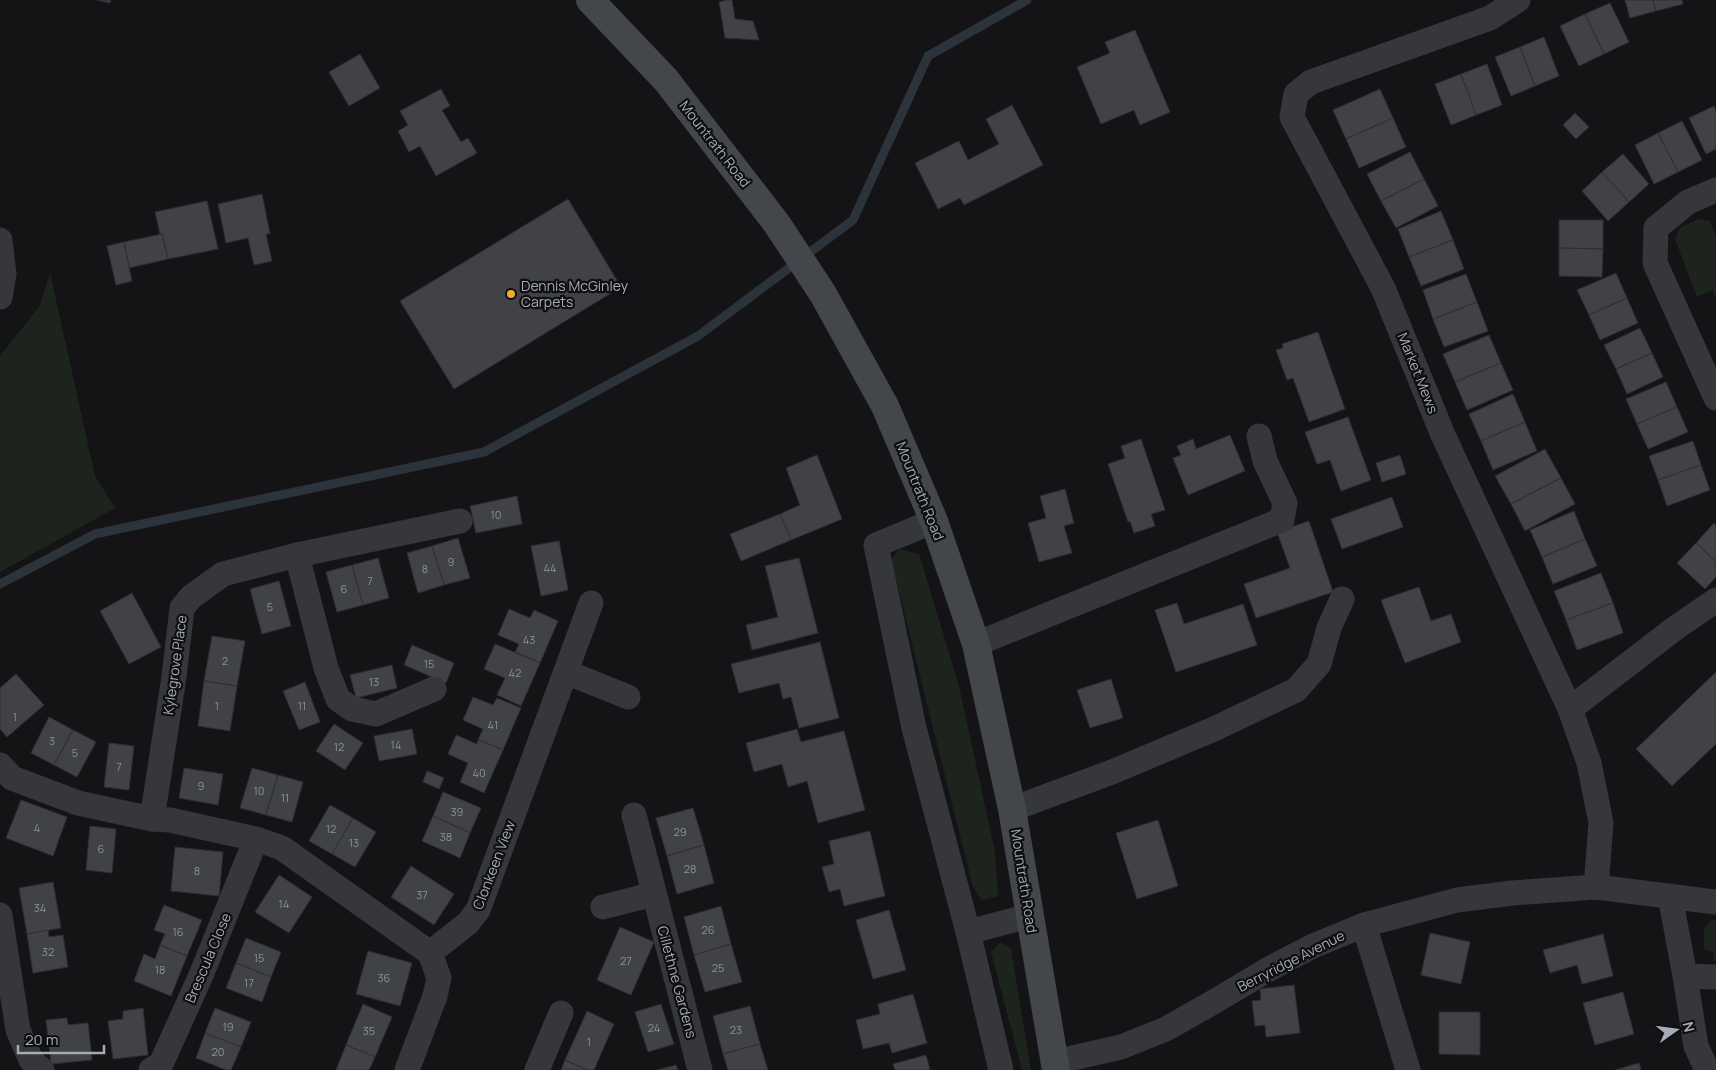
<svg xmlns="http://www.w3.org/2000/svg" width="1716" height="1070" font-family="Manrope,sans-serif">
<rect width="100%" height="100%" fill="#141416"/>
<g fill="#1d241d">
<polygon points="1698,219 1710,221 1716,236 1716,299 1713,290 1697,297 1675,239 1680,228"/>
<polygon points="50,273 95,476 115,508 0,572 0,356 39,307"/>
<polygon points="899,549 919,554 959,686 995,852 998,896 982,900 973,887 891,560"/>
<polygon points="1712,920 1716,920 1716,961 1713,961 1714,952 1704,949 1704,928"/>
<polygon points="1000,942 1011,948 1031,1070 1022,1070 991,952"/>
</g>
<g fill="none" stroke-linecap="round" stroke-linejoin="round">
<polyline stroke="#2b343a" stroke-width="9" points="0,584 95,534 484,452 698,336 853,220 928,56 1027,0"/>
</g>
<g fill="#404246" stroke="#2e2f32">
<polygon points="97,0 111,0 110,3"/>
<polygon points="727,0 732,0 735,19 753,21 759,40 725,38 719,2"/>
<polygon points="1625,0 1653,0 1656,11 1630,18"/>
<polygon points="1653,0 1682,0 1683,4 1656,11"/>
<polygon points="1610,3 1629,42 1604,54 1585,14"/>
<polygon points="1585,14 1604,54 1579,66 1560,26"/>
<polygon points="1135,30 1170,112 1140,125 1134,110 1101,124 1077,67 1110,53 1105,42"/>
<polygon points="1544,37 1559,76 1535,86 1520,47"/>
<polygon points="1520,47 1535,86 1511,96 1495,57"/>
<polygon points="360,54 380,88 349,106 329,72"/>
<polygon points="1487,64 1502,105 1476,115 1461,74"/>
<polygon points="1461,74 1476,115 1451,125 1435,84"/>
<polygon points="441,89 450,106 442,110 461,142 468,138 477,153 436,176 420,146 409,152 398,131 408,125 400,111"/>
<polygon points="1380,89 1393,118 1346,139 1333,110"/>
<polygon points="1012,105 1043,165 964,205 960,198 938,209 915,163 959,141 968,160 999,144 986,119"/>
<polygon points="1714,106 1716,111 1716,149 1706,154 1689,118"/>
<polygon points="1575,113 1589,127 1576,139 1563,125"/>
<polygon points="1393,118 1406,147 1359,168 1346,139"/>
<polygon points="1682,121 1702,160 1678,172 1658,133"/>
<polygon points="1658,133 1678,172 1654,184 1635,145"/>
<polygon points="1410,152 1424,179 1381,201 1367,174"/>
<polygon points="1623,154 1649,184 1629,202 1602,172"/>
<polygon points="1602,172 1629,202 1608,221 1582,191"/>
<polygon points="1424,179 1438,206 1396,228 1381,201"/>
<polygon points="262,194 270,234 266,234 272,261 254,265 248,238 226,243 218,204"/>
<polygon points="568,199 621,287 454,389 400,301"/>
<polygon points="207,201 218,249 168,259 162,234 160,234 155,212"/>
<polygon points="1441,211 1453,240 1409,257 1398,229"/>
<polygon points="1559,220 1603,220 1603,249 1559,248"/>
<polygon points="162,234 168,259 129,268 124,242"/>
<polygon points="1453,240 1464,269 1421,286 1409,257"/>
<polygon points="124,242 132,281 116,285 107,246"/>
<polygon points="1559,248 1603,249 1602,277 1559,276"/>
<polygon points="1616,273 1627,298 1589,315 1577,290"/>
<polygon points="1466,274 1477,302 1433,319 1423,290"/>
<polygon points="1627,298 1638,323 1600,340 1589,315"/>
<polygon points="1477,302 1488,331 1444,347 1433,319"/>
<polygon points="1640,328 1652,353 1616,369 1604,345"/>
<polygon points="1318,332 1345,409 1309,422 1293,378 1287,380 1276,350 1283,348 1282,344"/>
<polygon points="1489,335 1501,363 1455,382 1443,354"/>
<polygon points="1652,353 1663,377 1627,394 1616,369"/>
<polygon points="1501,363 1513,390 1467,410 1455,382"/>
<polygon points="1666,382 1677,407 1637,424 1626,399"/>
<polygon points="1513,394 1525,422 1481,441 1469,414"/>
<polygon points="1677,407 1688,432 1648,449 1637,424"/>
<polygon points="1348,417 1371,480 1341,491 1330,460 1317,464 1305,432"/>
<polygon points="1525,422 1537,451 1493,470 1481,441"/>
<polygon points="1230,435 1245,471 1188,495 1173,458 1181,455 1177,446 1193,439 1196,449"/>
<polygon points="1141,439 1165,510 1151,514 1155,526 1134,533 1130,521 1128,522 1108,464 1125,458 1121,446"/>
<polygon points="1693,441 1701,465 1658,480 1649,456"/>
<polygon points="1545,449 1561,478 1511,504 1495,476"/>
<polygon points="817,455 842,519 791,540 780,514 800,505 786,468"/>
<polygon points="1400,455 1406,474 1382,482 1376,463"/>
<polygon points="1701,465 1710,490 1667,506 1658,480"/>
<polygon points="1561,478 1575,504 1525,531 1511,504"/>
<polygon points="1065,489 1074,523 1064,526 1072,553 1039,562 1028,523 1046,518 1040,496"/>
<polygon points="517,496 522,524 476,533 470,506"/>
<polygon points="1392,497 1403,527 1342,549 1331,519"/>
<polygon points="1574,511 1585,539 1542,557 1530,530"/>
<polygon points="780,514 791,540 741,561 730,534"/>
<polygon points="1309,521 1333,592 1256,618 1244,584 1290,568 1277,532"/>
<polygon points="1714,523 1716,525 1716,562 1696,543"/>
<polygon points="458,538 470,578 444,585 432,546"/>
<polygon points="1585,539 1597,566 1553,584 1542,557"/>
<polygon points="559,541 568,590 541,596 531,546"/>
<polygon points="1696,543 1716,562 1716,577 1705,589 1677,563"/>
<polygon points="432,546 444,585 418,593 407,553"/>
<polygon points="378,558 389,598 363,605 352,565"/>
<polygon points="799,558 818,633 752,650 746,625 778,617 765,566"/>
<polygon points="352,565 363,605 337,612 326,572"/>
<polygon points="1601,573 1613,603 1566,620 1554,591"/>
<polygon points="279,581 291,626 262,634 250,589"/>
<polygon points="1419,587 1431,621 1451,614 1461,642 1405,663 1381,600"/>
<polygon points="132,593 161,647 129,664 100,611"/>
<polygon points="1177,603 1184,624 1243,604 1257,645 1176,672 1155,610"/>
<polygon points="1613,603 1623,633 1577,650 1566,620"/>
<polygon points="509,609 530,618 534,610 558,621 540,663 515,652 519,644 498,635"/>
<polygon points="212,636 245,641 237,686 204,681"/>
<polygon points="820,642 839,718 799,728 791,697 783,699 779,683 739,693 731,664"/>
<polygon points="495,644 540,663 521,706 497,695 505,678 484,669"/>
<polygon points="412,645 454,663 446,683 404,665"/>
<polygon points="392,665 397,688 356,698 350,675"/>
<polygon points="1716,672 1716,744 1672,786 1636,749"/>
<polygon points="16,674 44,705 7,737 0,729 0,688"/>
<polygon points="1111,679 1123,718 1090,728 1077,690"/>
<polygon points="204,681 237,686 230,731 198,726"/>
<polygon points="305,682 320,722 299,730 283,691"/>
<polygon points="473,697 493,705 497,698 521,708 503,750 478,740 483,729 463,720"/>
<polygon points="49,717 73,730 54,765 31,753"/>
<polygon points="334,724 363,743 345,770 316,751"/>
<polygon points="412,729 417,754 379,761 374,736"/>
<polygon points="797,729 801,742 844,731 865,810 818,823 807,781 788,787 782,764 754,772 746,743"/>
<polygon points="73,730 96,742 77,777 54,765"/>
<polygon points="456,735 477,744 478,740 503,750 484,793 460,782 468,763 448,754"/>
<polygon points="109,743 134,746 129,790 104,787"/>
<polygon points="184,768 223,774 218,805 179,798"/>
<polygon points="252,768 278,775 266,815 240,808"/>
<polygon points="427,771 444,778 439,789 423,782"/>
<polygon points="278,775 303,782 292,822 266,815"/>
<polygon points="443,792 481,808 470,833 433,816"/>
<polygon points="21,800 67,817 53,856 6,838"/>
<polygon points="330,805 353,818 332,854 309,841"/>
<polygon points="693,808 704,845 667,856 656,818"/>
<polygon points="433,816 470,833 460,858 422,841"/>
<polygon points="353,818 376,832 355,867 332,854"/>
<polygon points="1158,820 1178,886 1137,899 1116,833"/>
<polygon points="90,826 116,829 112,873 86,870"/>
<polygon points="870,831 885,896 844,906 840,889 829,892 822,867 834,864 829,841"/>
<polygon points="704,845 714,883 677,894 667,856"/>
<polygon points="175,847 223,852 219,896 171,891"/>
<polygon points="411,866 454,894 434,925 391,897"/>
<polygon points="279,875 312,897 289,933 255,912"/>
<polygon points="53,882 61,928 27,934 19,888"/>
<polygon points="164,905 202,920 187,956 160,945 165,934 154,930"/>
<polygon points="721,906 731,944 694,955 684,917"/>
<polygon points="889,910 906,970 873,979 856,920"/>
<polygon points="620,927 654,942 631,995 597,980"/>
<polygon points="48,930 49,937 63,935 68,967 33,973 27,934"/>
<polygon points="1430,933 1470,942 1461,984 1421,975"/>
<polygon points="1603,934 1613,976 1582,984 1577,965 1550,973 1543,950"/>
<polygon points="246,938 281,952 271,977 236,963"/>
<polygon points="731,944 742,982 705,992 694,955"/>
<polygon points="160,945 187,956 171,996 134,981 144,954 155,959"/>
<polygon points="368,951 412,963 400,1006 356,994"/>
<polygon points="236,963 271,977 262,1002 226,988"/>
<polygon points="1294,985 1300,1033 1266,1037 1265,1025 1255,1026 1252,1001 1261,1000 1260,989"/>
<polygon points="1623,992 1634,1034 1595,1045 1583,1003"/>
<polygon points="913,994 927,1043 892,1053 889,1043 863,1049 856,1020 880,1014 878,1004"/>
<polygon points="363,1004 392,1017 375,1057 346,1045"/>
<polygon points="661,1004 674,1044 648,1052 635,1012"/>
<polygon points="750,1006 760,1044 723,1054 713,1016"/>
<polygon points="143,1008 148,1055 113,1059 108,1021 123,1019 123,1011"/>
<polygon points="215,1008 251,1022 241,1047 205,1033"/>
<polygon points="587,1011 614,1024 594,1070 587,1070 565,1060"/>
<polygon points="1439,1012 1480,1012 1480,1055 1439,1054"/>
<polygon points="67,1018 68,1025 88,1023 92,1060 51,1064 46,1020"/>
<polygon points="205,1033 241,1047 231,1070 226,1070 196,1058"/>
<polygon points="760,1044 768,1070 728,1070 723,1054"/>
<polygon points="346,1045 375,1057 369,1070 336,1070"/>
<polygon points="926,1055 930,1070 895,1070 893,1064"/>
<polygon points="565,1060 587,1070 561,1070"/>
<polygon points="1639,1063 1641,1070 1615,1070"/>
<polygon points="676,1065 678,1070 657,1070"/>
</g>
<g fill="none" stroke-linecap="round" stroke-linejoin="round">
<g stroke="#35373b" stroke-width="25">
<polyline points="1518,0 1490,18 1311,82 1296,94 1292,117 1383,288 1443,435 1570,709 1589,763 1601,823 1596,887"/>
<polyline points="1716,190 1688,202 1656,228 1655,263 1716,398"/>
<polyline points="0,240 4,274 0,297"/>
<polyline points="934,521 876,545 914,728 968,932 1001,1070"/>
<polyline points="297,555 326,668 338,699 352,709 376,714 434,689"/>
<polyline points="976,644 1282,520 1285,503 1265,461 1259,436"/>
<polyline points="566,672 628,697"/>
<polyline points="1570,709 1674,629 1716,600"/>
<polyline points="0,765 12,778 78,803 152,819 170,820 256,839 282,848 430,953"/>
<polyline points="1012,809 1112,772 1214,729 1296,690 1319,664 1329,628 1342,599"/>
<polyline points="634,815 700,1070"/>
<polyline points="152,819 174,677 182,608 191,597 223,574 297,555 460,521"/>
<polyline points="1670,896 1685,976 1696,1046 1707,1070"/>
<polyline points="603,907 654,894"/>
<polyline points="0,915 18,1030 31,1060 42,1070"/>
<polyline points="1364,925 1408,1070"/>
<polyline points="968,932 1029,916"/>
<polyline points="430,953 468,923 478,910 591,603"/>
<polyline points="1685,976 1716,977"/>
<polyline points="1055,1062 1121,1047 1166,1029 1217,1000 1269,969 1313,946 1364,925 1457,900 1512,893 1596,887 1716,902"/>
<polyline points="151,1070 161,1064 202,973 256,839"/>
<polyline points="407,1070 435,996 439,978 430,953"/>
<polyline points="537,1070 561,1013"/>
</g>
<polyline stroke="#43464b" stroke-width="28" points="590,0 666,80 777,224 823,294 885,406 934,521 976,644 1012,809 1056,1070"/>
</g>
<circle fill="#f1ab32" stroke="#0f0f11" stroke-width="2" cx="511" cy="294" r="5"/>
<g text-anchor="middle" stroke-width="4.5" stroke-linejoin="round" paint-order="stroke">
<g font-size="11" fill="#8c929a">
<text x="496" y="519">10</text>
<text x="451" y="566">9</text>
<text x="550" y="572">44</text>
<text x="425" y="573">8</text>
<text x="370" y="585">7</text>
<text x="344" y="593">6</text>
<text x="270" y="611">5</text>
<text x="529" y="644">43</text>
<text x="225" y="665">2</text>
<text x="429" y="668">15</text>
<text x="515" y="677">42</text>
<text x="374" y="686">13</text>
<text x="217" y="710">1</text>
<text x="302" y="710">11</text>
<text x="15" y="721">1</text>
<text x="493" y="729">41</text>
<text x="52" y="745">3</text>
<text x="396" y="749">14</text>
<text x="339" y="751">12</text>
<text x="75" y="757">5</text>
<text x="119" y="771">7</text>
<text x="479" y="777">40</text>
<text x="201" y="790">9</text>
<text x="259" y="795">10</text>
<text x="285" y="802">11</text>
<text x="457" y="816">39</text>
<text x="37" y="832">4</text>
<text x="331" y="833">12</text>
<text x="680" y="836">29</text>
<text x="446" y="841">38</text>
<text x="354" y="847">13</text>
<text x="101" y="853">6</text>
<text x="690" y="873">28</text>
<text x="197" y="875">8</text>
<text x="422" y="899">37</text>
<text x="284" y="908">14</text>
<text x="40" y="912">34</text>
<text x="708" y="934">26</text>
<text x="178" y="936">16</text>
<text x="48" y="956">32</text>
<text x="259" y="962">15</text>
<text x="626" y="965">27</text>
<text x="718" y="972">25</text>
<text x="160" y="974">18</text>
<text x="384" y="982">36</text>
<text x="249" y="987">17</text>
<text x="228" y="1031">19</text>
<text x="654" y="1032">24</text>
<text x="736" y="1034">23</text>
<text x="369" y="1035">35</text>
<text x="589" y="1046">1</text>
<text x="218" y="1056">20</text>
</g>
<g font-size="14" fill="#a6acb6" stroke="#0f0f11">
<text transform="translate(715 144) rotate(52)" y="5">Mountrath Road</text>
<text transform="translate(1418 373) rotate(68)" y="5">Market Mews</text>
<text transform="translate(920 491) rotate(68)" y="5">Mountrath Road</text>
<text transform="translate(175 665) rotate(-82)" y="5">Kylegrove Place</text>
<text transform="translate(494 865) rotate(-69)" y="5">Clonkeen View</text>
<text transform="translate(1024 881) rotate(81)" y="5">Mountrath Road</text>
<text transform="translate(208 958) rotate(-67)" y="5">Brescula Close</text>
<text transform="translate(1291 961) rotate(-27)" y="5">Berryridge Avenue</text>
<text transform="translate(677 982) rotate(75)" y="5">Cillethne Gardens</text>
</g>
<g font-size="14" fill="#a6acb6" stroke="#0f0f11" text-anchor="start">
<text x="521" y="291">Dennis McGinley<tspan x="521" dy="16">Carpets</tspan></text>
</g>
</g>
<g transform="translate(1676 1030) rotate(76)" stroke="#0f0f11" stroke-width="4" paint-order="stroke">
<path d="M0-4L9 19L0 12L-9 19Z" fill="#a6acb6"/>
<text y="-8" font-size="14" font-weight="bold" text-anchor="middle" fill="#a6acb6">N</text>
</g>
<path d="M18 1045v8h86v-8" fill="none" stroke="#a6acb6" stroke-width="2.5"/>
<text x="25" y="1045" font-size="15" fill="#a6acb6" stroke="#0f0f11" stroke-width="4" paint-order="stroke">20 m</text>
</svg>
